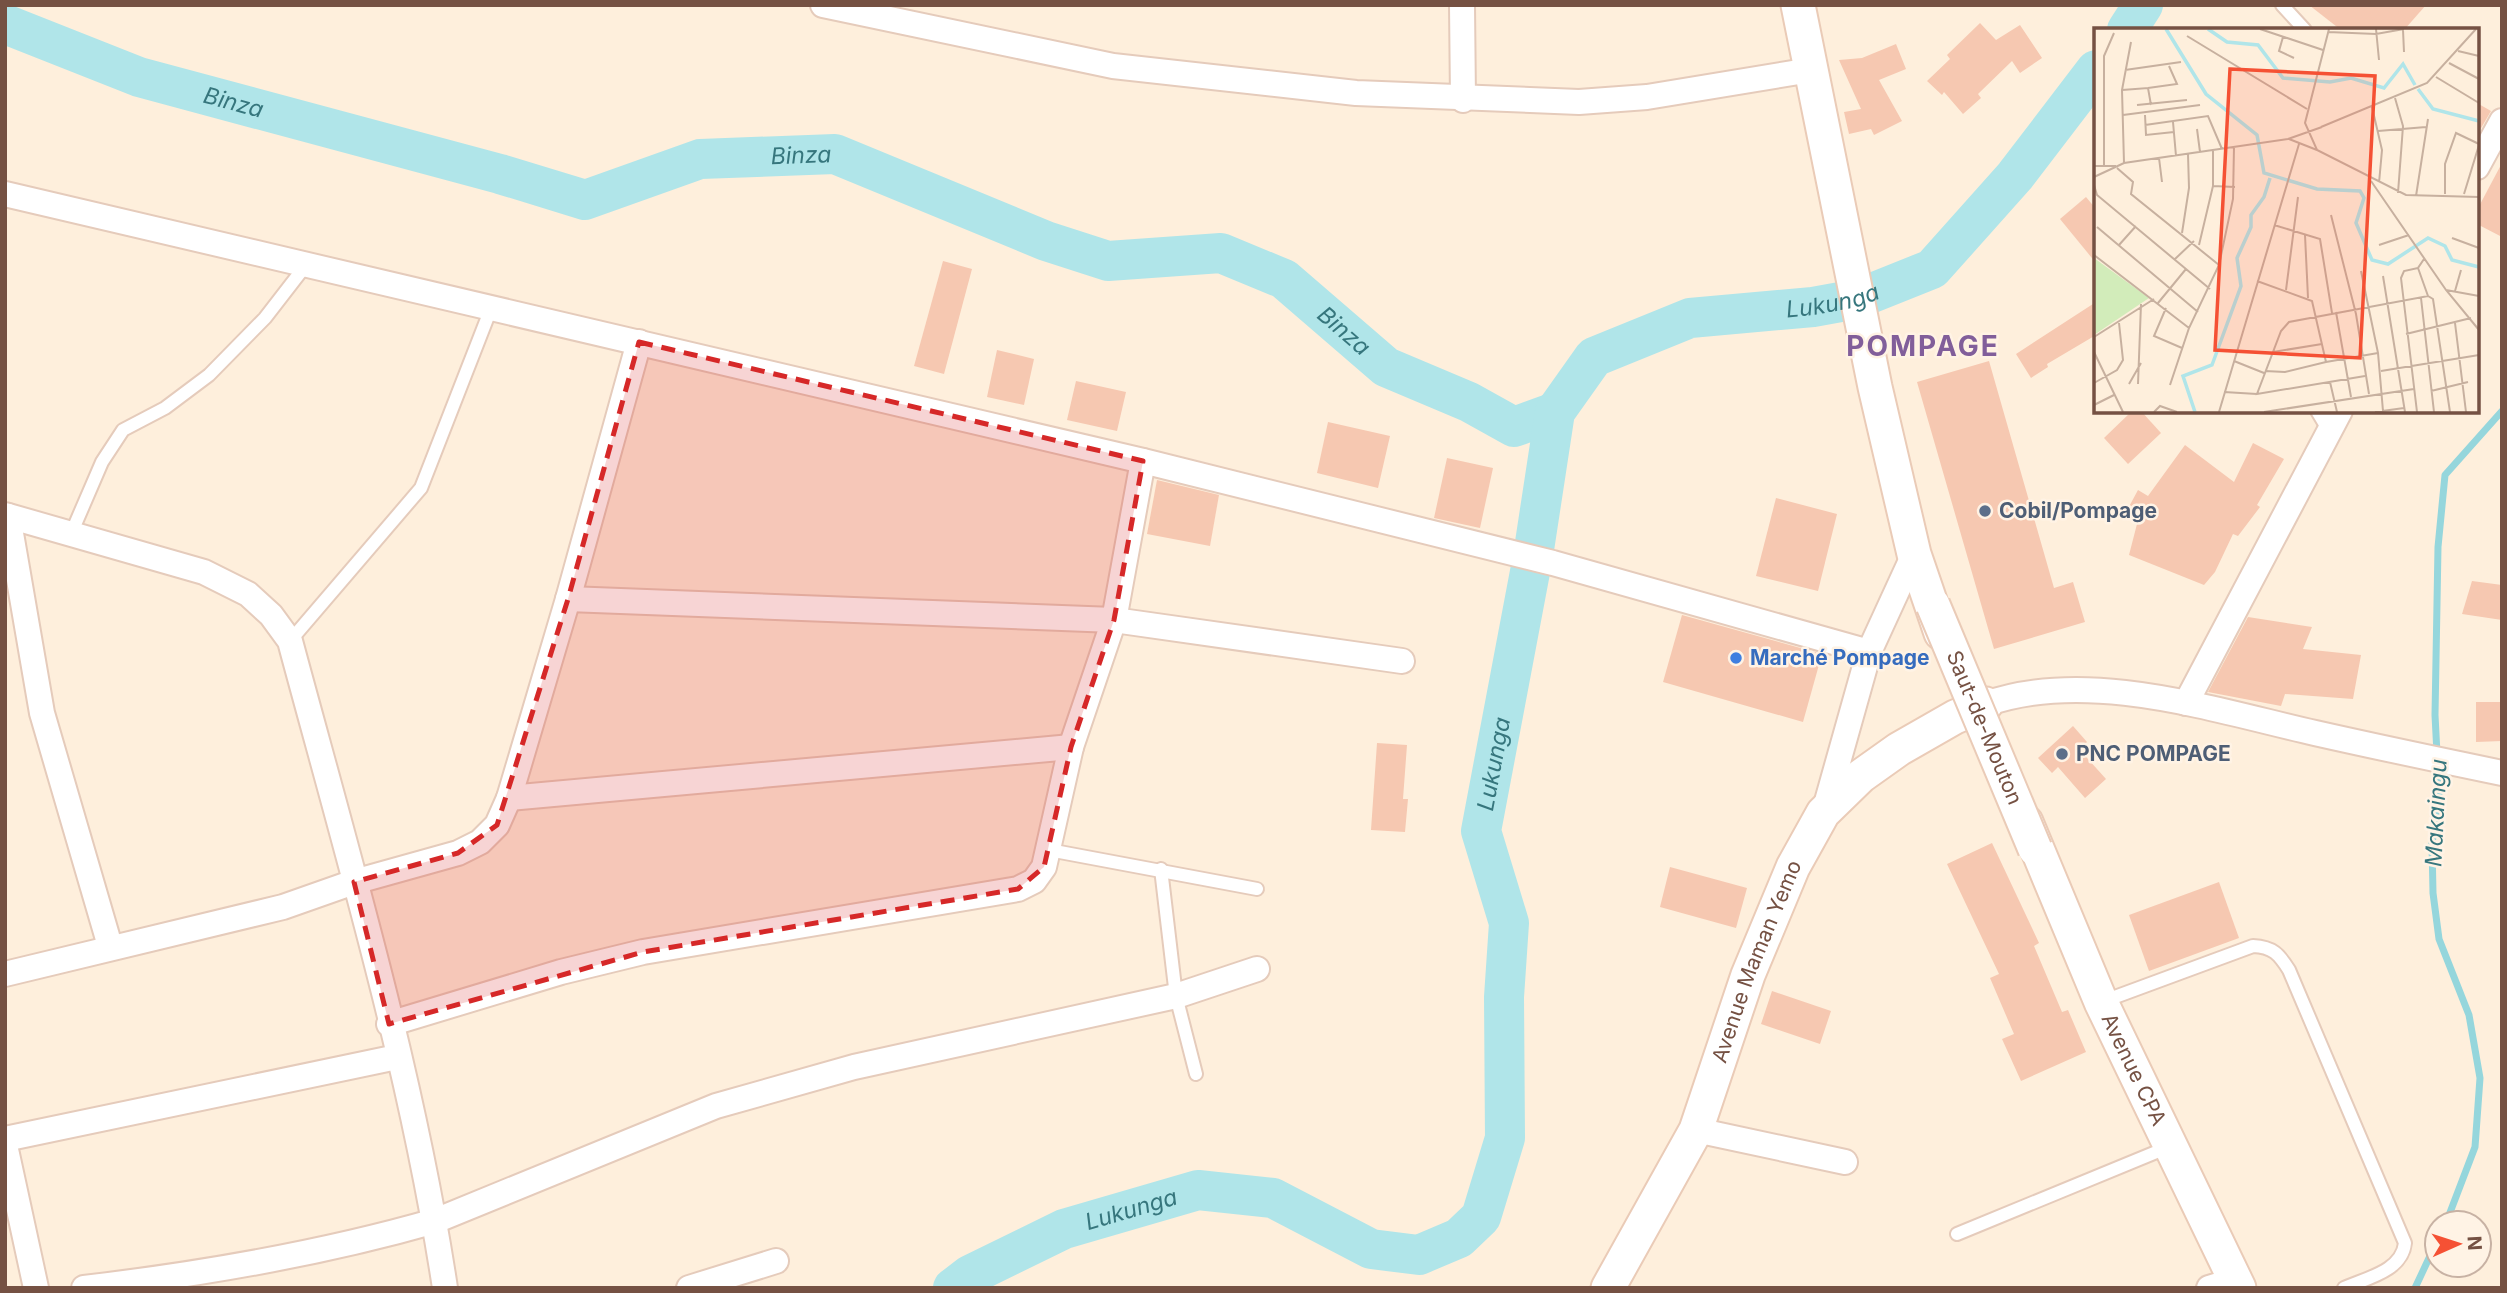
<svg xmlns="http://www.w3.org/2000/svg" width="2507" height="1293" font-family="Inter,sans-serif">
<rect width="100%" height="100%" fill="#feefdc"/>
<g fill="none" stroke-linecap="round" stroke-linejoin="round">
<g stroke="#95d6dc" stroke-width="7">
<polyline points="2446,1223 2475,1147 2480,1078 2469,1015 2439,939 2433,893 2432,844 2439,793 2435,715 2438,547 2445,475 2502,411"/>
<polyline points="2415,1288 2437,1241"/>
</g>
<g stroke="#b0e5e9" stroke-width="40">
<path id="s1" d="M5,24L139,77L500,174L585,200L700,159L835,154L1046,241L1108,261L1221,253L1284,279L1386,367L1469,402L1514,427L1555,412"/>
<polyline points="2127,30 2143,5"/>
<path id="s2" d="M953,1288L970,1275L1064,1229L1198,1190L1273,1198L1371,1249L1419,1255L1459,1238L1481,1217L1505,1138L1504,997L1509,923L1481,831L1533,556L1555,412L1594,357L1690,318L1813,307L1857,299L1932,269L2015,176L2096,70"/>
</g>
</g>
<g fill="#f6c8b1">
<polygon points="2309,5 2426,5 2404,30 2341,30"/>
<polygon points="1980,23 1996,40 2020,25 2042,58 2020,73 2012,61 1978,94 1981,98 1963,114 1944,92 1942,95 1927,81 1950,59 1947,55"/>
<polygon points="1896,44 1906,69 1879,80 1902,121 1874,135 1871,129 1849,134 1844,112 1861,109 1839,60 1862,58"/>
<polygon points="2477,103 2491,111 2477,135"/>
<polygon points="2502,163 2502,237 2477,224 2477,210"/>
<polygon points="2086,197 2096,209 2096,263 2060,219"/>
<polygon points="943,261 972,269 944,374 914,366"/>
<polygon points="2096,302 2096,335 2047,364 2048,367 2031,378 2016,354"/>
<polygon points="997,350 1034,359 1024,405 987,397"/>
<polygon points="1989,361 2054,588 2073,582 2085,622 1994,649 1917,382"/>
<polygon points="1076,381 1126,392 1117,431 1067,420"/>
<polygon points="2132,411 2141,411 2161,433 2128,464 2104,438"/>
<polygon points="1328,422 1390,436 1378,488 1317,473"/>
<polygon points="2253,443 2284,459 2257,505 2260,507 2238,536 2233,534 2215,572 2204,585 2129,555 2137,524 2124,516 2138,490 2148,496 2185,445 2234,482"/>
<polygon points="1447,458 1493,468 1480,528 1434,518"/>
<polygon points="1157,480 1219,495 1210,546 1147,534"/>
<polygon points="1776,498 1837,514 1818,591 1756,576"/>
<polygon points="2472,581 2502,585 2502,620 2462,614"/>
<polygon points="1682,615 1822,654 1803,722 1663,682"/>
<polygon points="2248,617 2312,627 2303,649 2361,655 2353,699 2285,694 2281,706 2208,692"/>
<polygon points="2476,702 2502,702 2502,741 2476,742"/>
<polygon points="2073,726 2087,742 2079,749 2106,779 2085,798 2058,767 2052,773 2038,758"/>
<polygon points="1377,743 1407,745 1403,799 1408,799 1405,832 1371,830"/>
<polygon points="1992,843 2039,943 2034,946 2062,1012 2068,1010 2086,1052 2021,1081 2002,1039 2014,1034 1990,978 1999,974 1947,864"/>
<polygon points="1670,867 1747,888 1736,928 1660,907"/>
<polygon points="2219,882 2239,938 2149,971 2129,915"/>
<polygon points="1772,991 1831,1011 1820,1044 1761,1024"/>
</g>
<g fill="none" stroke-linecap="round" stroke-linejoin="round">
<g stroke="#e5cbbb" stroke-width="16">
<g id="lane">
<polyline points="2282,5 2305,30"/>
<polyline points="2317,411 2329,431"/>
<polyline points="71,534 102,462 123,430 165,408 209,375 265,318 306,265"/>
<polyline points="290,641 421,488 492,306"/>
<polyline points="1049,850 1257,889"/>
<polyline points="1161,869 1176,996 1196,1074"/>
<path d="M2104,1001L2253,946C2273,947 2279,954 2289,970L2405,1243C2402,1271 2367,1278 2344,1288"/>
<polyline points="1957,1234 2171,1146"/>
</g>
</g>
<g stroke="#e5cbbb" stroke-width="28">
<g id="street">
<polyline points="823,5 1113,66 1356,93 1579,102 1647,97 1811,70"/>
<polyline points="1462,5 1463,100"/>
<polyline points="2477,167 2502,121"/>
<polyline points="5,194 1143,461 1553,563 1869,652"/>
<path d="M5,515L204,572L248,594L271,615L290,641C347,853 412,1071 445,1288"/>
<polyline points="8,516 42,713 110,946"/>
<polyline points="568,599 1114,620 1402,661"/>
<polyline points="2186,703 2340,411"/>
<path d="M1986,704C2087,668 2214,710 2315,733C2377,747 2439,760 2502,773"/>
<polyline points="509,798 1071,747"/>
<polyline points="1824,812 1869,652 1914,554"/>
<polyline points="5,974 283,907 354,882 458,853 480,842 497,825 509,798 568,599 639,342"/>
<polyline points="389,1024 561,972 643,952 1018,889 1034,881 1044,867 1071,747 1114,620 1143,461"/>
<polyline points="1696,1130 1845,1162"/>
<polyline points="5,1139 397,1057"/>
<polyline points="5,1145 36,1288"/>
<path d="M84,1288C202,1274 320,1254 435,1221L716,1106L854,1067L1176,996L1257,969"/>
<polyline points="689,1288 776,1261"/>
<polyline points="2209,1288 2235,1280"/>
</g>
</g>
<g stroke="#eacbb7" stroke-width="37">
<g id="secondary">
<polyline points="1798,5 1875,387 1914,554 1941,633"/>
<path id="s3" d="M2026,822L2101,1002L2239,1288"/>
<path id="s4" d="M1608,1288L1696,1130L1748,975L1793,867L1823,813L1861,776L1899,749L1955,717L1986,704"/>
</g>
</g>
<use href="#lane" stroke="#fff" stroke-width="12"/>
<use href="#street" stroke="#fff" stroke-width="24"/>
<use href="#secondary" stroke="#fff" stroke-width="33"/>
<g stroke="#eacbb7" stroke-width="37" stroke-linecap="butt">
<g id="secondary-bridge">
<path id="s5" d="M1933,605L2035,849"/>
</g>
</g>
<use href="#secondary-bridge" stroke="#fff" stroke-width="33"/>
</g>
<path fill="#d62828" fill-opacity="0.2" stroke="#d62828" stroke-width="5" stroke-dasharray="14 9" stroke-linejoin="round" d="M639,342L1143,461L1114,620L1071,747L1044,867L1018,889L643,952L389,1024L354,882L458,853L497,825L568,599Z"/>
<g fill="#5c6f8a" stroke="#fff3e5" stroke-width="2.5">
<circle cx="1985" cy="511" r="7"/>
<circle cx="2062" cy="754" r="7"/>
</g>
<circle fill="#3f7fe0" stroke="#fff3e5" stroke-width="2.5" cx="1736" cy="658" r="7"/>
<g text-anchor="middle" stroke-width="5" stroke-linejoin="round" paint-order="stroke">
<g font-size="21" font-weight="bold" fill="#4e5e75" stroke="#fff3e5" text-anchor="start">
<text x="1999" y="518">Cobil/Pompage</text>
<text x="2076" y="761">PNC POMPAGE</text>
</g>
<g font-size="21" font-weight="bold" fill="#366cbe" stroke="#fff3e5" text-anchor="start">
<text x="1750" y="665">Marché Pompage</text>
</g>
<g font-size="21" fill="#755143" stroke="#fff3e5">
<text dy="7" stroke="none"><textPath href="#s5" startOffset="133">Saut-de-Mouton</textPath></text>
<text dy="7" stroke="none"><textPath href="#s4" startOffset="360">Avenue Maman Yemo</textPath></text>
<text dy="7" stroke="none"><textPath href="#s3" startOffset="270">Avenue CPA</textPath></text>
</g>
<g font-size="23" font-style="italic" fill="#36767d" stroke="#fff3e5">
<text dy="8" stroke="none"><textPath href="#s1" startOffset="242">Binza</textPath></text>
<text dy="8" stroke="none"><textPath href="#s1" startOffset="830">Binza</textPath></text>
<text dy="8" stroke="none"><textPath href="#s2" startOffset="1708">Lukunga</textPath></text>
<text dy="8" stroke="none"><textPath href="#s1" startOffset="1418">Binza</textPath></text>
<text dy="8" stroke="none"><textPath href="#s2" startOffset="1036">Lukunga</textPath></text>
<text transform="translate(2436 813) rotate(-87)" y="8">Makaingu</text>
<text dy="8" stroke="none"><textPath href="#s2" startOffset="196">Lukunga</textPath></text>
</g>
<g font-size="28" font-weight="bold" letter-spacing="2" fill="#815e9a" stroke="#fff3e5">
<text x="1923" y="356">POMPAGE</text>
</g>
</g>
<g transform="translate(2094 28)">
<rect width="385" height="385" fill="#feefdc"/>
<path d="M0,230L55,270L0,307Z" fill="#d2ecba"/>
<path fill="none" stroke="#b0e5e9" stroke-width="3.5" d="M72,1L112,66L163,107L170,145L223,161L266,163L270,170L262,195L278,232L294,236L334,210L351,218L358,232L385,239M114,1L133,14L164,17L189,50L236,54L257,50L290,60L309,36L321,57M324,61L339,81L385,93M101,384L89,348L118,337L147,258L143,230L157,199V187L170,169L176,150"/>
<path fill="none" stroke="#c7b09f" stroke-width="2" d="M166,1L229,22M235,1L211,95L223,122L312,167L385,169M282,1L285,32M309,2L310,24M234,4L282,6L310,1M93,8L213,81M189,9L185,23L200,30M364,23L385,28M355,35L385,51M31,42L87,34M342,49L385,75M54,60L83,56L75,38M28,62L54,60L57,77M301,70L309,98L304,165M43,77L93,72M278,79L288,122L285,155M29,87L106,77M51,87L52,107L80,104M79,94L82,128M51,97L114,88L128,121M227,99L333,55L382,1M103,101L106,124M284,103L332,99M195,111L223,122M65,130L68,154M30,135L28,62L37,14M0,138H22M10,138V28L20,5M23,140L39,154L37,166L125,237M0,149L30,135L194,111L228,99M277,153L352,262L385,302M0,157L3,167L116,261M119,158L141,159M351,166V136L362,105L385,116M370,166L385,117M322,168L334,91M237,187L262,286L275,366M180,197L226,211L238,285M3,199L104,284M88,205L95,160L94,126M211,207L214,270M358,210L385,220M25,217L42,198M105,217L119,158V122M285,217L315,207M0,227L95,300M81,231L100,213M330,231L324,240L334,268M267,243L284,325L289,383M289,248L311,384M163,253L218,273L232,334L191,344L171,343M192,262L204,169M352,262L385,268M361,263L367,242M327,270L340,384M64,275L92,241M72,280L60,308L88,320M242,284L257,369M361,295L372,384M312,306L377,290M0,309L60,271M0,324L29,384M179,324L228,316M140,333L170,345M232,334L284,325M287,343L385,327M271,348L163,366L187,303L195,294L334,268L339,271L356,384M236,354L243,384M0,355L23,342L29,332L25,295M35,356L47,335M44,356L47,276M76,357L95,300L125,237L139,171L140,119M337,363L374,354M130,364L163,366M0,377L20,367M60,384L66,378L83,384M125,384L205,116M170,384L320,361M281,384L310,380M323,384L307,250L310,243L324,240"/>
<path fill="#f55134" fill-opacity="0.15" stroke="#f55134" stroke-width="3.5" d="M136,41L281,48L266,330L121,322Z"/>
<rect width="385" height="385" fill="none" stroke="#755143" stroke-width="3.5"/>
</g>
<rect width="2507" height="1293" fill="none" stroke="#755143" stroke-width="14"/>
<g transform="translate(2458 1244) rotate(87)"><circle r="33" fill="#fff3e5" stroke="#c8b2a4" stroke-width="2"/>
<path d="M0-5L12 26L0 18L-12 26Z" fill="#f55134"/>
<text y="-10" font-size="19" font-weight="bold" text-anchor="middle" fill="#755143">N</text>
</g>
</svg>
